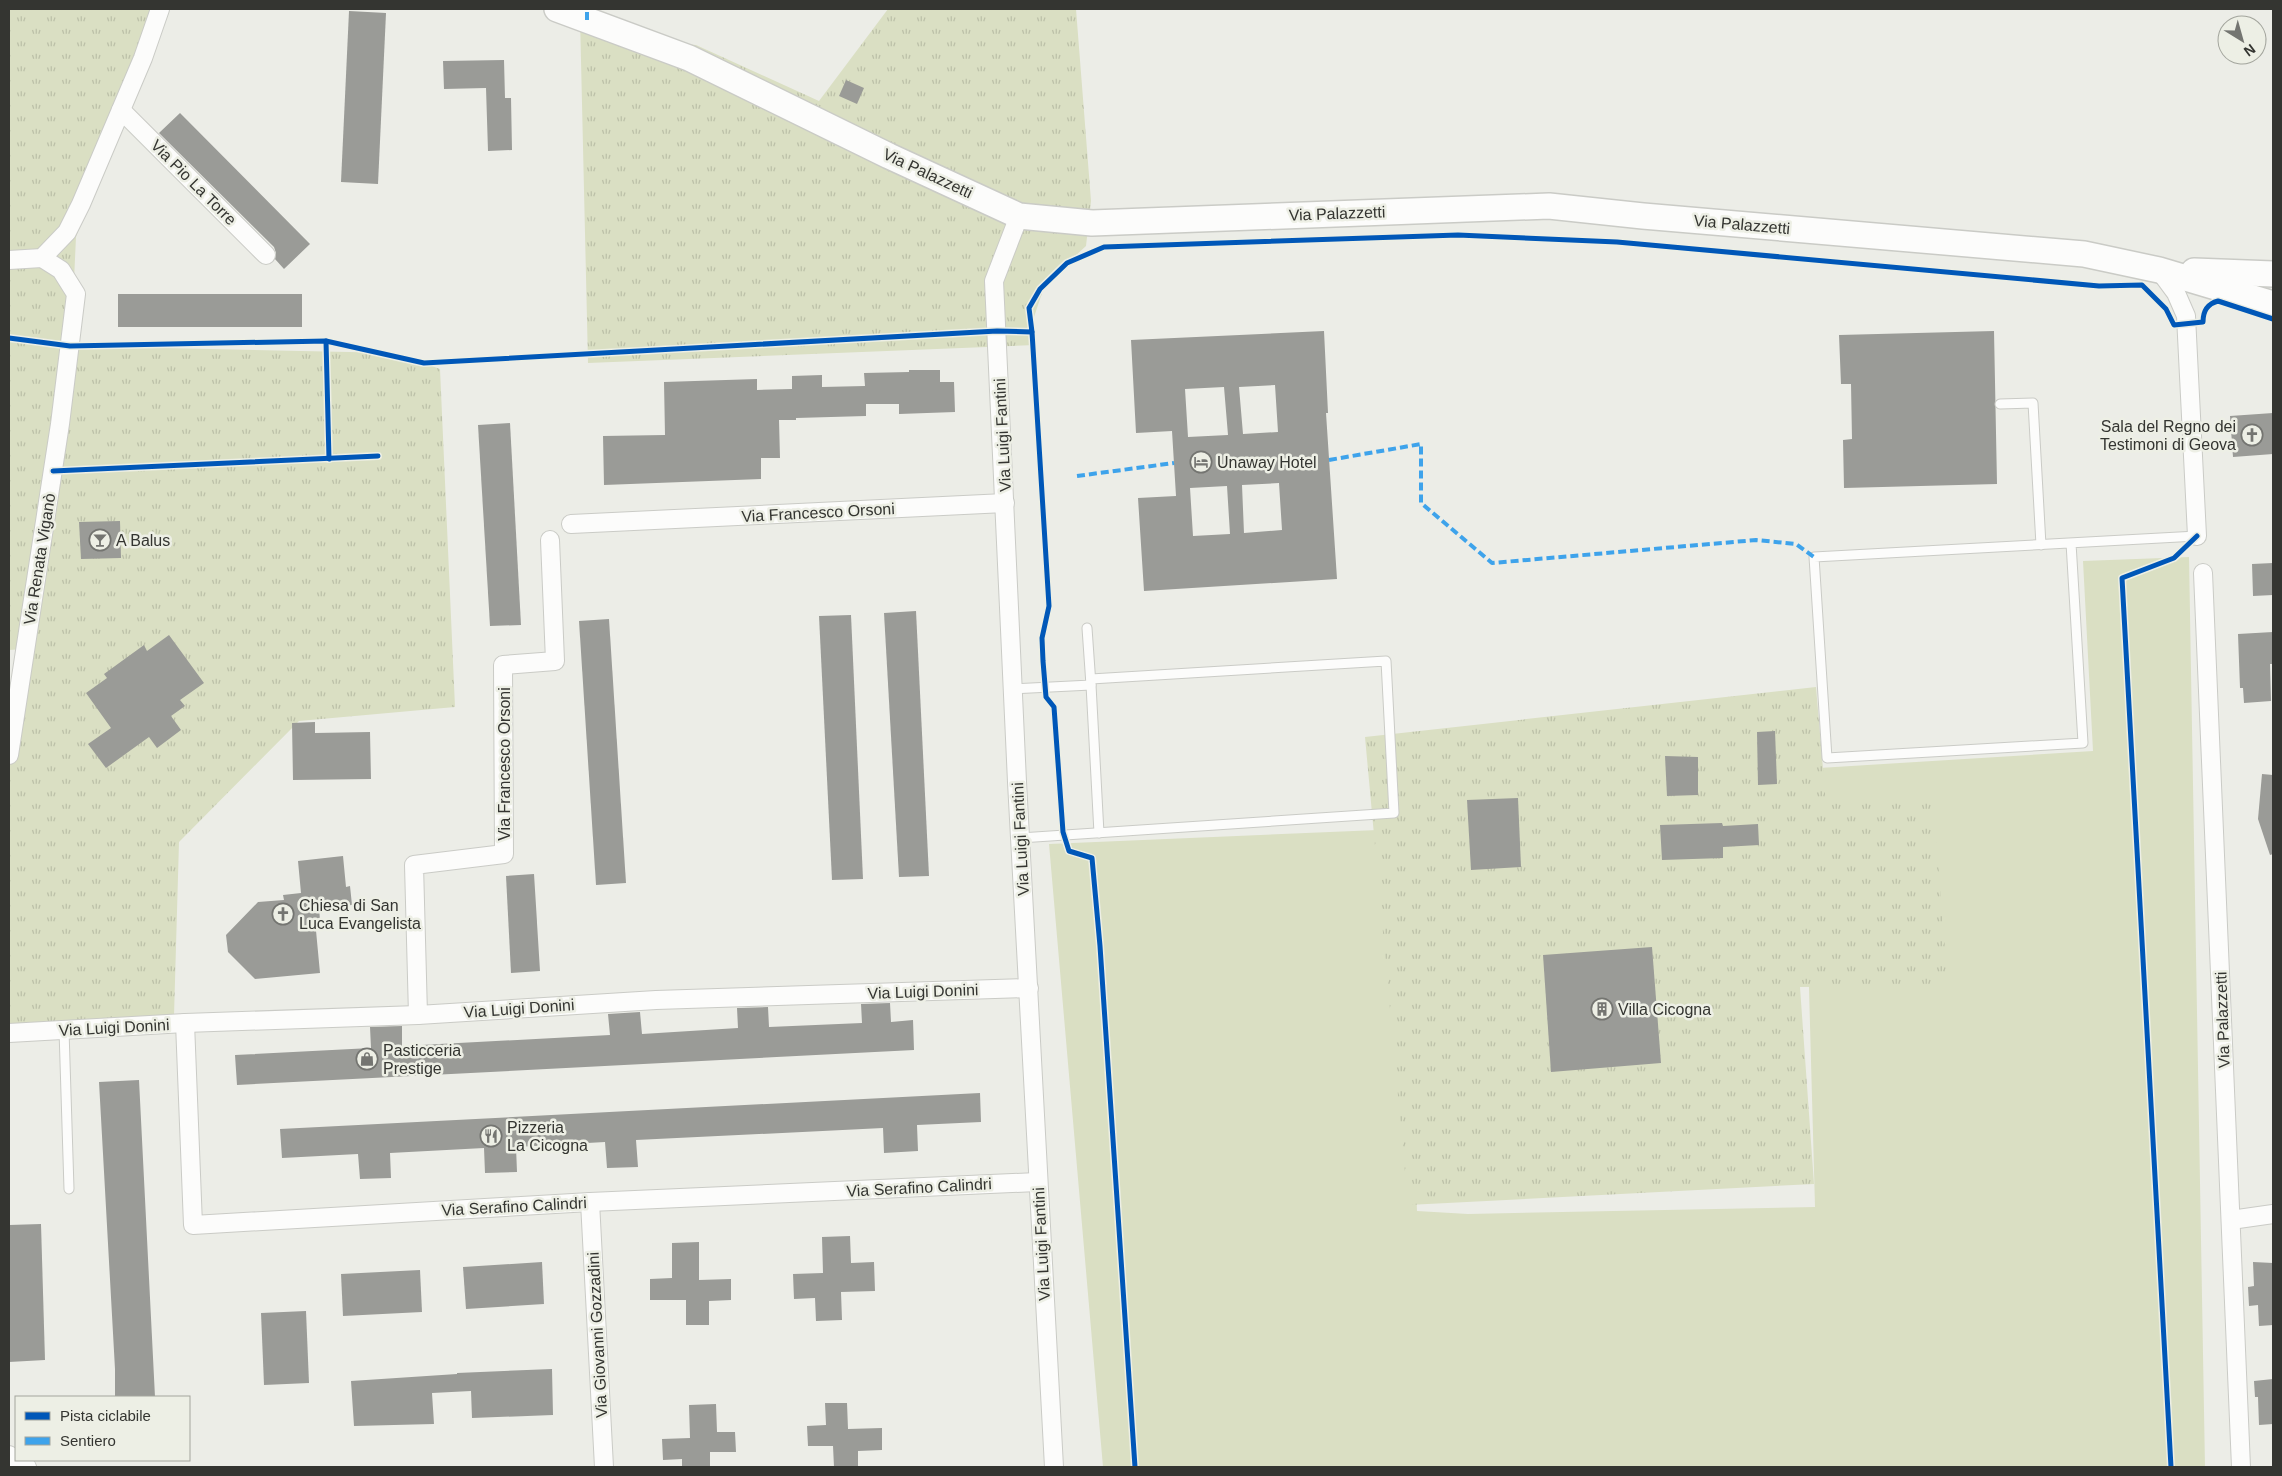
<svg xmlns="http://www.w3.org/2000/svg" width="2282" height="1476" font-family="Arial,sans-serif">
<defs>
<pattern id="park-tufts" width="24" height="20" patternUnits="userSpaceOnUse" patternTransform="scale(1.25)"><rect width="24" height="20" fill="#dadfc3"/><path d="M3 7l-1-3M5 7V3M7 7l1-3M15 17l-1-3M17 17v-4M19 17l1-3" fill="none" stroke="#bcc0a8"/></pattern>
</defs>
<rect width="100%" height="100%" fill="#ecede7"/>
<polygon fill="#dadfc3" points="2189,557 2205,1467 1103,1467 1049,844 1402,829 1417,1211 1468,1214 1815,1207 1803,769 2093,751 2083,561"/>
<g fill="url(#park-tufts)">
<polygon points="9,9 158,9 76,237 71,346 397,353 440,369 455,707 299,721 179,842 174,1016 9,1028 9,748 24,649 9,650"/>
<polygon points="888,9 1076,9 1091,201 1086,246 1045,284 1033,320 1035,345 588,363 580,17 662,42 696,45 819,101"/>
<polygon points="1816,687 1826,804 1933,798 1948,986 1800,987 1814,1184 1408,1205 1365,737"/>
</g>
<g fill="#9a9b97" fill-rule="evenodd">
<polygon points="349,11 386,13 378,184 341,182"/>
<polygon points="504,60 505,98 511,98 512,150 488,151 486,88 444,89 443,61"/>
<polygon points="846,80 864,88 857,104 839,96"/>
<polygon points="180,113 310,244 284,269 275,259 276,253 274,247 159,133"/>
<rect x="118" y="294" width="184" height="33"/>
<path d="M1324,331L1328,413H1326L1337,579L1144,591L1138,498L1176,496L1172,431L1136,433L1131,340ZM1275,385L1278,432L1243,434L1239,387ZM1224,387L1228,435L1188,437L1185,389ZM1279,483L1282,530L1244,533L1242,485ZM1227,486L1230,534L1193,536L1190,488Z"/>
<polygon points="1994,331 1997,484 1844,488 1843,440 1852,439 1851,384 1841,384 1839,335"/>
<polygon points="909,370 940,370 940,382 954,382 955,412 899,414 899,404 866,404 866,416 796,418 796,420 779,420 780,458 761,458 761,479 604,485 603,436 665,435 664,382 757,379 757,390 792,389 792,376 822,375 822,387 865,386 864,373 909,372"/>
<polygon points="2273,413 2273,454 2233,457 2230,416"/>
<polygon points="510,423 521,625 490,626 478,425"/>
<polygon points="120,521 121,558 81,559 79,522"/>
<polygon points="2273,563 2273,595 2253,596 2252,564"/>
<polygon points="916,611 929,876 899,877 884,613"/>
<polygon points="851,615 863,879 832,880 819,616"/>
<polygon points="609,619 626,883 596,885 579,621"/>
<polygon points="2273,632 2273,664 2270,664 2271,701 2244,703 2243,688 2240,688 2238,634"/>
<polygon points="169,635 204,683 180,700 185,706 171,716 181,730 157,748 149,737 106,768 88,744 111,728 86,693 107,678 104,674 144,645 147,651"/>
<polygon points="315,722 315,733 370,732 371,779 293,780 292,723"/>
<polygon points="1775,731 1777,784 1758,785 1757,732"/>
<polygon points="1665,756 1698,757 1698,795 1667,796"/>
<polygon points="2262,774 2273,775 2273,854 2270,855 2258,819"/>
<polygon points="1518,798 1521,867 1471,870 1467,800"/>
<polygon points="1722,823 1723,826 1758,824 1759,845 1723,847 1723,858 1662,860 1660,825"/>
<polygon points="343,856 346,887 350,886 352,905 319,908 320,920 315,920 320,973 255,979 228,952 226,935 258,902 284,900 283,895 301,893 298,861"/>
<polygon points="534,874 540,971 511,973 506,876"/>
<polygon points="1652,947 1661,1063 1551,1072 1543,955"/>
<polygon points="890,1003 891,1022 913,1020 914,1050 237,1085 235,1055 371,1048 370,1027 402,1026 402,1046 610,1035 608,1014 640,1012 642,1034 738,1028 737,1008 768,1007 769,1027 862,1023 861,1004"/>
<polygon points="139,1080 155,1397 115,1397 115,1369 99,1082"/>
<polygon points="980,1093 981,1122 917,1125 918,1151 884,1153 883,1128 636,1140 638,1167 607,1168 605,1142 516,1147 517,1172 485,1173 484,1148 390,1153 391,1178 360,1179 358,1154 282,1158 280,1129"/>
<polygon points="41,1224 45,1360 9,1362 9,1225"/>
<polygon points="850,1236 851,1263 874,1262 875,1291 841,1292 842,1320 816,1321 815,1298 794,1299 793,1274 823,1273 822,1237"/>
<polygon points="699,1242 699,1280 731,1279 731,1300 709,1301 709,1325 686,1325 686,1300 650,1300 650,1279 672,1278 672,1243"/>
<polygon points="542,1262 544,1304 466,1309 463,1267"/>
<polygon points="2253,1262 2273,1263 2273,1325 2259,1326 2258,1305 2249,1306 2248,1287 2254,1286"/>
<polygon points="420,1270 422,1312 343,1316 341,1274"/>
<polygon points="306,1311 309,1383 264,1385 261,1313"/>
<polygon points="552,1369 553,1415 472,1418 471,1391 432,1393 434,1424 354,1426 351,1381 457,1374 457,1373"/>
<polygon points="2273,1379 2273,1424 2259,1425 2258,1397 2255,1397 2254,1381"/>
<polygon points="825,1403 847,1403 848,1429 882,1428 882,1450 858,1451 858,1467 834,1467 833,1446 808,1446 807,1426 826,1425"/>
<polygon points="716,1404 717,1432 735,1432 736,1452 710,1452 710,1467 682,1467 682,1459 663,1460 662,1439 690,1438 689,1405"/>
</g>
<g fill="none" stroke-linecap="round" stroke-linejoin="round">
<g stroke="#cacbc6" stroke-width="11">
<g id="lane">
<polyline points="2000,404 2033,403 2041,545"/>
<polyline points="2071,543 2083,743 1827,758 1814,557 2197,536"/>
<polyline points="1091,685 1099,833"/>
<polyline points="1013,689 1091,685 1087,628"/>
<polyline points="1020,838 1394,813 1386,661 1091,679"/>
<polyline points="64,1030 69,1189"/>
</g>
</g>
<g stroke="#cacbc6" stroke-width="20">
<g id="street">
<polyline points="121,110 266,255"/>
<polyline points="1019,216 994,281 1017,782 1054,1467"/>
<polyline points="9,260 42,258 67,232 81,204 143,58 160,9"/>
<polyline points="2159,270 2176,293 2186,316 2197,536"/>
<polyline points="571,524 1005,503"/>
<polyline points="2203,573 2241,1467"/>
<polyline points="9,755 60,424 76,294 61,270 42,258"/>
<polyline points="418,1015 414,865 504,854 503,665 555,661 550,540"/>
<polyline points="185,1023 193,1225 590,1202 1037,1182"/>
<polyline points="9,1033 185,1023 418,1015 656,1000 1029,988"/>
<polyline points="590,1202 604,1467"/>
<polyline points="2231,1220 2273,1214"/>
<polyline points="9,1455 27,1467"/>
</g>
</g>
<g stroke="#cacbc6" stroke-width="28">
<g id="secondary">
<polyline points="557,9 689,58 889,156 1019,216 1092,223 1549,206 1643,216 2084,254 2159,270 2273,304"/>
<polyline points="2194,271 2273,274"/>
</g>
</g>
<use href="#lane" stroke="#fcfcfb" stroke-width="9"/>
<use href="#street" stroke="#fcfcfb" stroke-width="18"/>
<use href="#secondary" stroke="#fcfcfb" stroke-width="25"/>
<g stroke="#3ea3eb" stroke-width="4" stroke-dasharray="8 4" stroke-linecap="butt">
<polyline points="587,20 587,9"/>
<polyline points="1329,460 1421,444 1421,503 1492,563 1756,540 1796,544 1814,557"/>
<polyline points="1077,476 1174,463"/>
</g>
<g stroke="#edefe5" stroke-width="8">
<g id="cycleway">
<polyline points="1032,332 1049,606 1042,638 1043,661 1046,697 1054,707 1063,832 1069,851 1092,858 1100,946 1135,1467"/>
<path d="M9,338L70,346L326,341L424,363L997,331L1032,332L1029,308L1040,289L1067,263L1104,247L1458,235L1617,242L2099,286L2142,285L2166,309L2174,325L2203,322C2203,311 2207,304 2218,301L2273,319"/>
<polyline points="326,341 329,459"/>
<polyline points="53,471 378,456"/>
<polyline points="2171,1467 2122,578 2174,558 2197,536"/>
</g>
</g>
<use href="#cycleway" stroke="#0057b8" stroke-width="5"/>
</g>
<defs>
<g id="church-ring" transform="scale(1.125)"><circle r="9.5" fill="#edefe5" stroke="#747571" stroke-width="1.5"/><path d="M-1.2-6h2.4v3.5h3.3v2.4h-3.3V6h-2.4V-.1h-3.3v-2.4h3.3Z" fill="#747571"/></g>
<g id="hotel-ring" transform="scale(1.125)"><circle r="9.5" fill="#edefe5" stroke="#747571" stroke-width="1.5"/><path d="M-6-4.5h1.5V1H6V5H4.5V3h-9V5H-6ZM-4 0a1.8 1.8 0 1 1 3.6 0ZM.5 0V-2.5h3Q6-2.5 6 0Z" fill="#747571"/></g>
<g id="bar-ring" transform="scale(1.125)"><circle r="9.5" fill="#edefe5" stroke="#747571" stroke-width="1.5"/><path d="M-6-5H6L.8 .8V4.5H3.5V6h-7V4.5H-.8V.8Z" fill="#747571"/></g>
<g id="building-ring" transform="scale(1.125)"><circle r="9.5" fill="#edefe5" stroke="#747571" stroke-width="1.5"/><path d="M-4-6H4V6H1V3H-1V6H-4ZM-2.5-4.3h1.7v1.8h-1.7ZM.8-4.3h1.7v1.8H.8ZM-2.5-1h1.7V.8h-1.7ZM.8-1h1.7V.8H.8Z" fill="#747571"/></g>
<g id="shop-ring" transform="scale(1.125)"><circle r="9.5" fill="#edefe5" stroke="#747571" stroke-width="1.5"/><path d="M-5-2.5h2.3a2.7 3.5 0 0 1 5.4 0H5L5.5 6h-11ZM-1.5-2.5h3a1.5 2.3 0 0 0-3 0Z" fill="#747571"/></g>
<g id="restaurant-ring" transform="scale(1.125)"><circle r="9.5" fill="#edefe5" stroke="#747571" stroke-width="1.5"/><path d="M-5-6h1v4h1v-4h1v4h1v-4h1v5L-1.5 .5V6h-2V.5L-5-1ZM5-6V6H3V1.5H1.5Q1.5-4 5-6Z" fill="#747571"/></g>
</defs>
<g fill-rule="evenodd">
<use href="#church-ring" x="2252" y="435"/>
<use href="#hotel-ring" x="1201" y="462"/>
<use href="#bar-ring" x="100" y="540"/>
<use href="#church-ring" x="283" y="914"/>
<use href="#building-ring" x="1602" y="1009"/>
<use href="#shop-ring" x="367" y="1059"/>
<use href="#restaurant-ring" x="491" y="1136"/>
</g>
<g text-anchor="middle" stroke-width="5" stroke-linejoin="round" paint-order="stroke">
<g font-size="16" fill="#343531" stroke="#edefe5">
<text transform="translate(928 173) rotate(25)" y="6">Via Palazzetti</text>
<text transform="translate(194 182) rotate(45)" y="6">Via Pio La Torre</text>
<text transform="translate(1337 213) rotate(-2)" y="6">Via Palazzetti</text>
<text transform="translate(1742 224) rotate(5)" y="6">Via Palazzetti</text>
<text transform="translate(1002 435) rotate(-93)" y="6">Via Luigi Fantini</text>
<text transform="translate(818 512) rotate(-3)" y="6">Via Francesco Orsoni</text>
<text transform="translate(39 559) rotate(-81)" y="6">Via Renata Viganò</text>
<text transform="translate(504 764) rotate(-90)" y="6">Via Francesco Orsoni</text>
<text transform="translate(1020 839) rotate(-93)" y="6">Via Luigi Fantini</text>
<text transform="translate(923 991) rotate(-2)" y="6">Via Luigi Donini</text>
<text transform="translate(519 1008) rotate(-4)" y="6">Via Luigi Donini</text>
<text transform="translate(2222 1020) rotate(-92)" y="6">Via Palazzetti</text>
<text transform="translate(114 1027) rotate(-3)" y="6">Via Luigi Donini</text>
<text transform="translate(919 1187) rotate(-3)" y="6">Via Serafino Calindri</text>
<text transform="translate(514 1206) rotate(-3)" y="6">Via Serafino Calindri</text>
<text transform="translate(1041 1244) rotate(-93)" y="6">Via Luigi Fantini</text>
<text transform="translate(597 1335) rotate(-93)" y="6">Via Giovanni Gozzadini</text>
</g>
<g font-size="16" fill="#343531" stroke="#edefe5" text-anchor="start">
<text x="2236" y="432" text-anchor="end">Sala del Regno dei<tspan x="2236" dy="18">Testimoni di Geova</tspan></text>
<text x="1217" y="468">Unaway Hotel</text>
<text x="116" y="546">A Balus</text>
<text x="299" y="911">Chiesa di San<tspan x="299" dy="18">Luca Evangelista</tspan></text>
<text x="1618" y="1015">Villa Cicogna</text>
<text x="383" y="1056">Pasticceria<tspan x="383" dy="18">Prestige</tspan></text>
<text x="507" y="1133">Pizzeria<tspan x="507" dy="18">La Cicogna</tspan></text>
</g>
</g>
<rect width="2282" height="1476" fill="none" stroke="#343531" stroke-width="20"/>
<rect x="15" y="1396" width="175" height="65" fill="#edefe5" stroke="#a3a59d"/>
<rect x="25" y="1412" width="25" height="8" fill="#0057b8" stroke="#a3a59d"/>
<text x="60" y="1421" font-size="15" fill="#343531">Pista ciclabile</text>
<rect x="25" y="1437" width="25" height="8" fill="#3ea3eb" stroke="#a3a59d"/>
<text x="60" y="1446" font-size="15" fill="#343531">Sentiero</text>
<g transform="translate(2242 40) rotate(143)"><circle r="24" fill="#edefe5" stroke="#a3a59d"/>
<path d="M0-4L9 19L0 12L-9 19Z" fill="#747571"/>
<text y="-8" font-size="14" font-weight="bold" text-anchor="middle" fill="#343531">N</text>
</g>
</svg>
